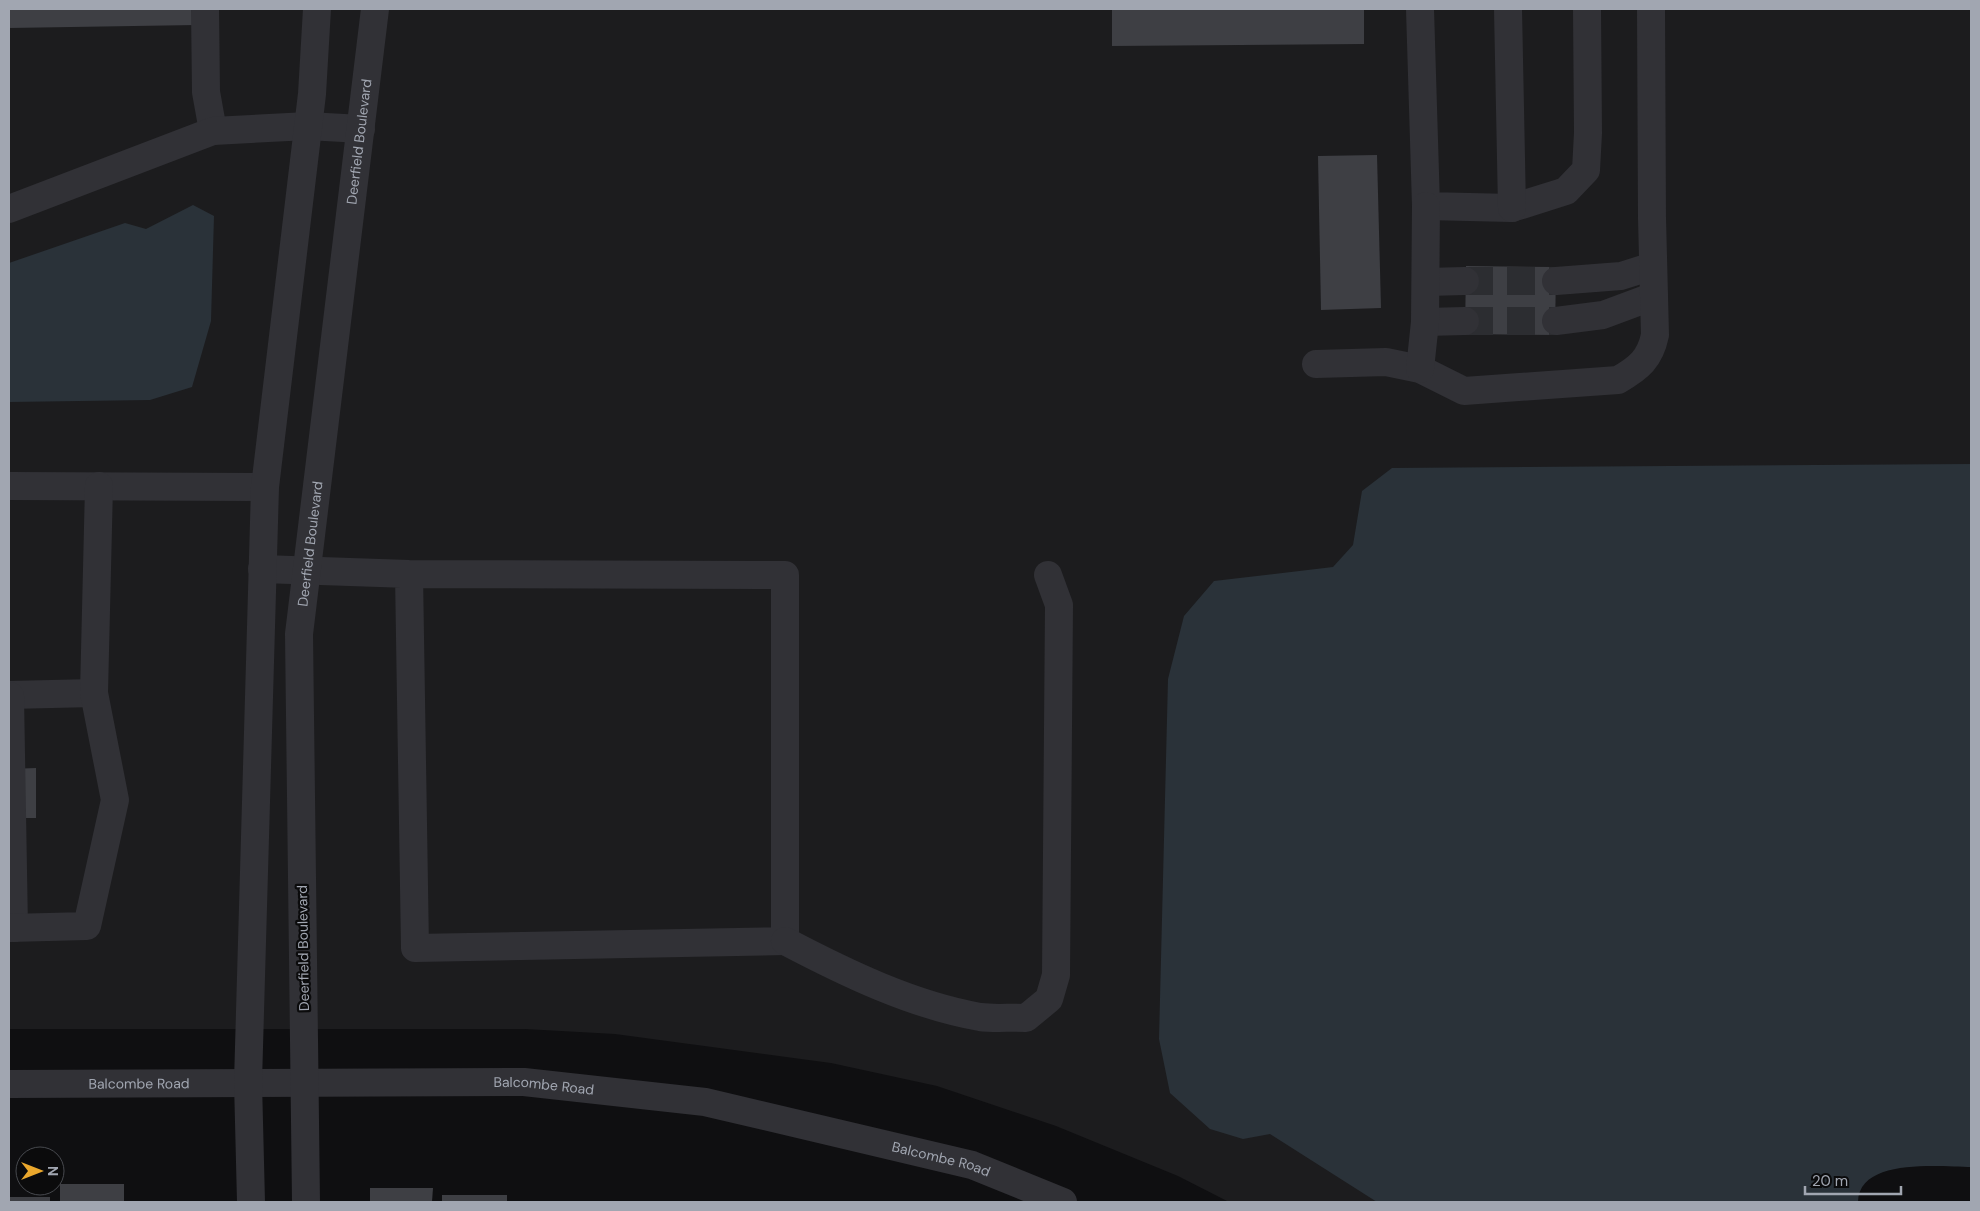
<svg xmlns="http://www.w3.org/2000/svg" width="1980" height="1211" font-family="'DM Sans',sans-serif">
<rect width="100%" height="100%" fill="#0f0f11"/>
<polygon fill="#1c1c1e" points="9,9 1971,9 1971,613 1732,1202 1229,1202 1178,1176 1056,1126 937,1086 831,1063 615,1034 525,1029 9,1029"/>
<g fill="#2a3239">
<polygon points="193,205 214,216 211,321 192,387 150,400 9,402 9,263 125,223 146,229"/>
<path d="M1971,464V1167C1941,1167 1859,1157 1858,1202H1377L1270,1134L1243,1139L1210,1129L1170,1093L1159,1039L1168,679L1184,616L1214,581L1333,567L1353,545L1362,491L1392,468Z"/>
</g>
<g fill="#3e3f44">
<polygon points="9,9 196,9 197,25 9,28"/>
<polygon points="1112,9 1364,9 1364,44 1112,46"/>
<polygon points="1377,155 1381,308 1321,310 1318,156"/>
<polygon points="1466,266 1556,267 1555,335 1465,334"/>
<polygon points="36,768 36,818 9,818 9,769"/>
<rect x="60" y="1184" width="64" height="18"/>
<polygon points="370,1188 433,1188 432,1202 370,1202"/>
<rect x="442" y="1195" width="65" height="7"/>
<rect x="9" y="1197" width="41" height="5"/>
</g>
<g fill="none" stroke-linecap="round" stroke-linejoin="round">
<g stroke="#2c2d31" stroke-width="28" stroke-dasharray="28 14" stroke-linecap="butt">
<polyline points="1465,281 1556,281"/>
<polyline points="1465,321 1556,321"/>
</g>
<g stroke="#313136" stroke-width="28">
<polyline points="205,9 206,92 213,131"/>
<polyline points="1420,9 1426,206 1512,208 1566,191 1586,170 1588,133 1587,9"/>
<polyline points="1508,9 1512,208"/>
<polyline points="9,209 213,131 308,126 361,129"/>
<polyline points="1556,281 1621,276 1653,266"/>
<polyline points="1426,282 1465,281"/>
<polyline points="1556,321 1603,315 1654,296"/>
<polyline points="1425,322 1465,321"/>
<path d="M1316,364L1386,362L1420,369L1464,391L1618,380C1639,368 1650,359 1655,335L1652,218L1651,9"/>
<polyline points="1420,369 1425,322 1426,206"/>
<polyline points="9,486 265,487"/>
<polyline points="262,569 409,574 785,575 785,941 415,948 409,574"/>
<polyline points="9,695 94,693"/>
<polyline points="10,696 14,928"/>
<polyline points="9,928 87,926 115,800 94,693 99,486"/>
<path d="M785,941C846,973 912,1005 980,1017C995,1019 1012,1017 1026,1018L1049,999L1056,975L1059,605L1048,575"/>
<path id="s1" d="M9,1084L524,1082L705,1102L972,1165L1063,1202"/>
<polyline points="251,1202 248,1082 265,487 312,94 317,9"/>
<path id="s2" d="M306,1202L299,634L375,9"/>
</g>
</g>
<g text-anchor="middle" stroke-width="4.5" stroke-linejoin="round" paint-order="stroke">
<g font-size="14" fill="#a1a6b1" stroke="#0b0b0c">
<text dy="5" stroke="none"><textPath href="#s2" startOffset="1064">Deerfield Boulevard</textPath></text>
<text dy="5" stroke="none"><textPath href="#s2" startOffset="659">Deerfield Boulevard</textPath></text>
<text transform="translate(303 948) rotate(-91)" y="5">Deerfield Boulevard</text>
<text dy="5" stroke="none"><textPath href="#s1" startOffset="130">Balcombe Road</textPath></text>
<text dy="5" stroke="none"><textPath href="#s1" startOffset="535">Balcombe Road</textPath></text>
<text dy="5" stroke="none"><textPath href="#s1" startOffset="940">Balcombe Road</textPath></text>
</g>
</g>
<rect width="1980" height="1211" fill="none" stroke="#a1a6b1" stroke-width="20"/>
<g transform="translate(40 1171) rotate(90)"><circle r="24" fill="#0b0b0c" stroke="#47494e"/>
<path d="M0-4L9 19L0 12L-9 19Z" fill="#eba82d"/>
<text y="-8" font-size="14" font-weight="bold" text-anchor="middle" fill="#a1a6b1">N</text>
</g>
<path d="M1805 1186v8h96v-8" fill="none" stroke="#a1a6b1" stroke-width="2.5"/>
<text x="1812" y="1186" font-size="15" fill="#a1a6b1" stroke="#0b0b0c" stroke-width="4" paint-order="stroke">20 m</text>
</svg>
